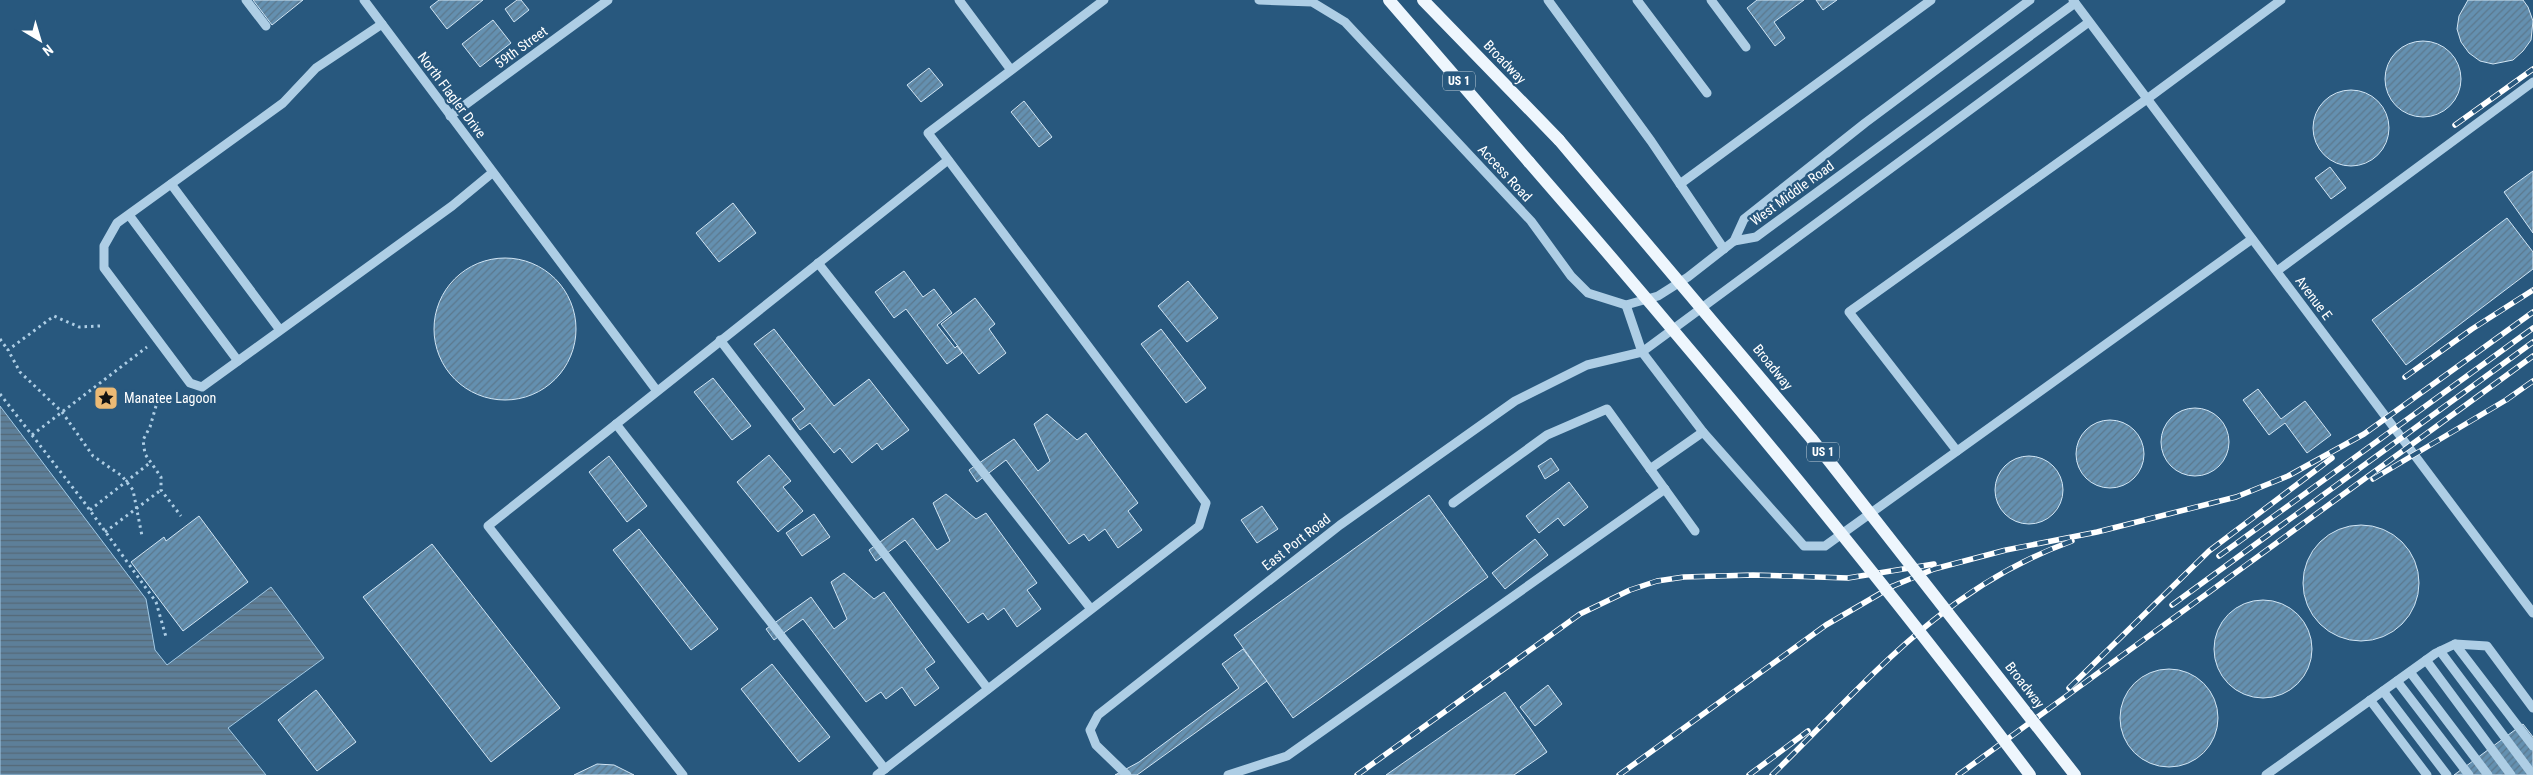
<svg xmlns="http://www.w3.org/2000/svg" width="2533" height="775" font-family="'Roboto Condensed',sans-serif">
<defs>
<pattern id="water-rules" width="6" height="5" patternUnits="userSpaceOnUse" patternTransform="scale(1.25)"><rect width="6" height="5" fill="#5d7f99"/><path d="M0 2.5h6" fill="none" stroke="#556876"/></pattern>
<pattern id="building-hatch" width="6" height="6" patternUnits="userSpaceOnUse" patternTransform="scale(1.25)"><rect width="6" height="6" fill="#6490b0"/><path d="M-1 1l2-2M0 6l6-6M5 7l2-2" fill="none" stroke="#5c788d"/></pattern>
</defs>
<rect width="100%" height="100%" fill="#28587e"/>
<polygon fill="url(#water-rules)" stroke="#a3cae5" points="0,406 146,599 155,650 167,665 271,587 324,658 228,728 266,775 0,775"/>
<g fill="url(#building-hatch)" stroke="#d1e5f4">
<polygon points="253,0 303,0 272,25"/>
<polygon points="439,0 483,0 447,29 430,7"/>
<polygon points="517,0 521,0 529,10 514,22 505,9"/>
<polygon points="1757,0 1804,0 1774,22 1785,38 1775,46 1747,8"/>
<polygon points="1816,0 1837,0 1823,10"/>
<polygon points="2468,0 2523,0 2528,7 2533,21 2531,40 2523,51 2513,60 2493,64 2480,61 2469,53 2461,42 2457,29 2459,16"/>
<polygon points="493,20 511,43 480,67 462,44"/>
<circle cx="2423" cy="79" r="38"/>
<polygon points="929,68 943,85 921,102 907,85"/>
<circle cx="2351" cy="128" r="38"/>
<polygon points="1024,101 1052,137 1039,147 1011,112"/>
<polygon points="2330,167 2346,188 2331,199 2315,178"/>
<polygon points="2533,171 2533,233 2504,192"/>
<polygon points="733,203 756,233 719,262 696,233"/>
<polygon points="2507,218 2533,252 2533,269 2406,365 2372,320"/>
<circle cx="505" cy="329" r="71"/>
<polygon points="904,271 923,297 934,289 952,313 937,325 955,348 957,346 962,353 947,364 906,309 894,318 875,292"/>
<polygon points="1188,281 1218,318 1187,342 1158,306"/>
<polygon points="975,298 995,324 989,329 1006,353 979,374 941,324"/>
<polygon points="774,329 834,406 869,379 909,430 882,450 877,443 852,463 840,448 834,453 810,423 800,430 792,419 805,409 754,344"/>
<polygon points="1161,329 1206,388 1186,403 1141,344"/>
<polygon points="713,378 751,426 732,440 694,392"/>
<polygon points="2258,389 2281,419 2305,401 2331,435 2307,453 2285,423 2269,435 2243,400"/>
<circle cx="2195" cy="442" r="34"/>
<polygon points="1047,414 1077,440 1086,433 1138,503 1128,511 1142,530 1118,548 1105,529 1089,541 1084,534 1069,544 1006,460 977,482 969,470 1014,439 1038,471 1050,461 1034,424"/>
<circle cx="2110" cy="454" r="34"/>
<polygon points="769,455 791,481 783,487 803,511 778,532 737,482"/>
<circle cx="2029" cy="490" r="34"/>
<polygon points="609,456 647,506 627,522 589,472"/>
<polygon points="1551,458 1559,470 1545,479 1538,466"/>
<polygon points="1569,482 1588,507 1564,526 1558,518 1539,533 1526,516"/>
<polygon points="946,494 976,519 986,513 1037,583 1027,590 1041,609 1017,627 1004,608 988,620 983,613 968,623 905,540 876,561 869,550 913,518 937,550 950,541 933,503"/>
<polygon points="1429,495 1488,577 1293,718 1234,635"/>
<polygon points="1262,506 1278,529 1257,543 1241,520"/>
<polygon points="814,514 830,537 802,556 786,533"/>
<polygon points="199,516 248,582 183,631 131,562 164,537 166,541"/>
<circle cx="2361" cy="583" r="58"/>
<polygon points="639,529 718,629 691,650 613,550"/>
<polygon points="1535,539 1548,555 1505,589 1492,573"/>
<polygon points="432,544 560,708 491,762 363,597"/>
<polygon points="844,573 874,599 884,592 935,662 925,669 939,688 915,706 902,687 886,699 881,692 866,702 803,619 774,640 766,629 811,597 834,629 847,619 831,582"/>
<circle cx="2263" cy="649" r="49"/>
<polygon points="1243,649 1267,681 1137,775 1115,775 1139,762 1239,688 1222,664"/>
<polygon points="772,664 830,737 799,762 741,689"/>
<circle cx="2169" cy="718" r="49"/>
<polygon points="1548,685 1562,704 1535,726 1520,707"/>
<polygon points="316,690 356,742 317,771 278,720"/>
<polygon points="1505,692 1547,752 1514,775 1386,775"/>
<polygon points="2523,724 2533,737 2533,775 2454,775"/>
<polygon points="597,764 614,765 634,775 574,775"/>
</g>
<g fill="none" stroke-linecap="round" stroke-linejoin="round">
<g stroke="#aecee5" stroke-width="3" stroke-dasharray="2.5 4" stroke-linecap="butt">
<polyline points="100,326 79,327 54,316 8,350 20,372 62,412 93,456 122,476 133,490 142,536"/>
<polyline points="0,339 8,350"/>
<polyline points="0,394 84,502 156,602 166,637"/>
<polyline points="156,406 150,427 143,440 145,454 161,477 161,490 181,516"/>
<polyline points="32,435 147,347"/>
<polyline points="90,510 151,462"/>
<polyline points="105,532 161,490"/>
</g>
<g stroke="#aecee5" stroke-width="9">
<polyline points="246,0 266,26"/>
<polyline points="364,0 657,391"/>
<polyline points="959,0 1011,70"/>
<polyline points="1259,0 1312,2 1345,22 1531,221 1571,276 1588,293 1626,305 1658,296 1688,277 1734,241 1744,219 1865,123 2030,0"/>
<polyline points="1548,0 1651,141 1724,249"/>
<polyline points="1637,0 1707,93"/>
<polyline points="1711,0 1746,47"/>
<polyline points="2073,0 2533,613"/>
<polyline points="382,24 316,68 283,103 117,223 104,246 104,268 190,383 202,387 452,206 492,173"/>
<polyline points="450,116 608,0"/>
<polyline points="171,184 280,330"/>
<polyline points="1680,184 1931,0"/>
<polyline points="129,215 238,361"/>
<polyline points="1734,241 1756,237 2075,3"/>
<polyline points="818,263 1091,609"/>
<polyline points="2277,271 2533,82"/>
<polyline points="1626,305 1642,352 2089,22"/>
<polyline points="720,340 988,689"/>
<polyline points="616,424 885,769"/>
<polyline points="1957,451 1849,312 2147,99 2281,0"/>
<polyline points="1650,469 1703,432 1804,546 1825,546 2252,239"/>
<polyline points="1453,503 1547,435 1607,409 1695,531"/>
<polyline points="2455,644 2533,746"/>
<polyline points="2440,651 2533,775"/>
<polyline points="2426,660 2511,775"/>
<polyline points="2410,672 2488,775"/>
<polyline points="2397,681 2469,775"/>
<polyline points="2383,691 2447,775"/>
<polyline points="2370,700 2427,775"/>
<polyline points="683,775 488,526 948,160"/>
<polyline points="877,775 1199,526 1206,503 928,133 1104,0"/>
<polyline points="1127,775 1096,745 1090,730 1098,715 1340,525 1515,401 1587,365 1642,352 1703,432"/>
<polyline points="1228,775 1287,756 1665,489"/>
<polyline points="2266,775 2436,653 2455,644 2487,646 2533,708"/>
</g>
<g stroke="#eef6fd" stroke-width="12">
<polyline points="1389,0 1529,162"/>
<polyline points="1423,0 1559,140"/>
</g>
<g stroke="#fff" stroke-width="5.5">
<g id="rail">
<polyline points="2455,125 2533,69"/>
<polyline points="2405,377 2472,329 2533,290"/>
<polyline points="2373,479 2506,400 2533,381"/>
<polyline points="2219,556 2533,328"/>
<polyline points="2172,605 2533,342"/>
<polyline points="2069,688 2209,551 2332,458"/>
<polyline points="1357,775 1580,614 1630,590 1657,581 1684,577 1753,575 1848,578 1934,564"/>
<polyline points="1619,775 1826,625 1893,586 1934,569 2006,550 2097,532 2236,497 2288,476 2364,434 2533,312"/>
<polyline points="1749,775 1808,731"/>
<path d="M1772,775C1867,682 1942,588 2072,541"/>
<polyline points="1958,775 2533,356"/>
</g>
</g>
<use href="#rail" stroke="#28587e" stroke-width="4" stroke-dasharray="11" stroke-linecap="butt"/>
<g stroke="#eef6fd" stroke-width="12">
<polyline points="1559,140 1811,438 2075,775"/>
<path d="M1529,162C1702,361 1871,564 2030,775"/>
</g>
</g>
<defs>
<g id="sight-square" transform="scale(1.25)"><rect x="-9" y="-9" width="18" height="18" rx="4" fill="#ecba75" stroke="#28587e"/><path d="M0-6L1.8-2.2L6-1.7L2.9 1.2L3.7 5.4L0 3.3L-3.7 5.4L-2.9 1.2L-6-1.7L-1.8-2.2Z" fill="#111"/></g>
</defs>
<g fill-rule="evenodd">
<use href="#sight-square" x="106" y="398"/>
</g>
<g text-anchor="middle" stroke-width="4.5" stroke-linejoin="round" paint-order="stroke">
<g fill="#28587e" stroke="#becdd8" stroke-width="1">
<rect x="1443" y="71.5" width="32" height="19" rx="4"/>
<rect x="1807" y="442.5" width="32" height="19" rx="4"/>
</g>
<g font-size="12" font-weight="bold" fill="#fff">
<text x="1459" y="85">US 1</text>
<text x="1823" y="456">US 1</text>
</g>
<g font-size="14" fill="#fff" stroke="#28587e">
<text transform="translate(521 47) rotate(-36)" y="5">59th Street</text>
<text transform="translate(1505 62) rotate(46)" y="5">Broadway</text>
<text transform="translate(452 95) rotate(53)" y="5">North Flagler Drive</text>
<text transform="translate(1505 173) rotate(47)" y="5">Access Road</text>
<text transform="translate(1792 193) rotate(-36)" y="5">West Middle Road</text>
<text transform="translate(2314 298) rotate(53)" y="5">Avenue E</text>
<text transform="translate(1773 367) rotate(51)" y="5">Broadway</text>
<text transform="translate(1296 542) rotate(-38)" y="5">East Port Road</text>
<text transform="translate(2025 685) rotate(52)" y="5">Broadway</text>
</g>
<g font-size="14" fill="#fff" stroke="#28587e" text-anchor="start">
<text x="124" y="403">Manatee Lagoon</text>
</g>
</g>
<g transform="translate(40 40) rotate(142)" stroke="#28587e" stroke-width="4" paint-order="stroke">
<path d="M0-4L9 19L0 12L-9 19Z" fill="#ffffff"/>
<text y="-8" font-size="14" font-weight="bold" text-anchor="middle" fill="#ffffff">N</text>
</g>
</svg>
